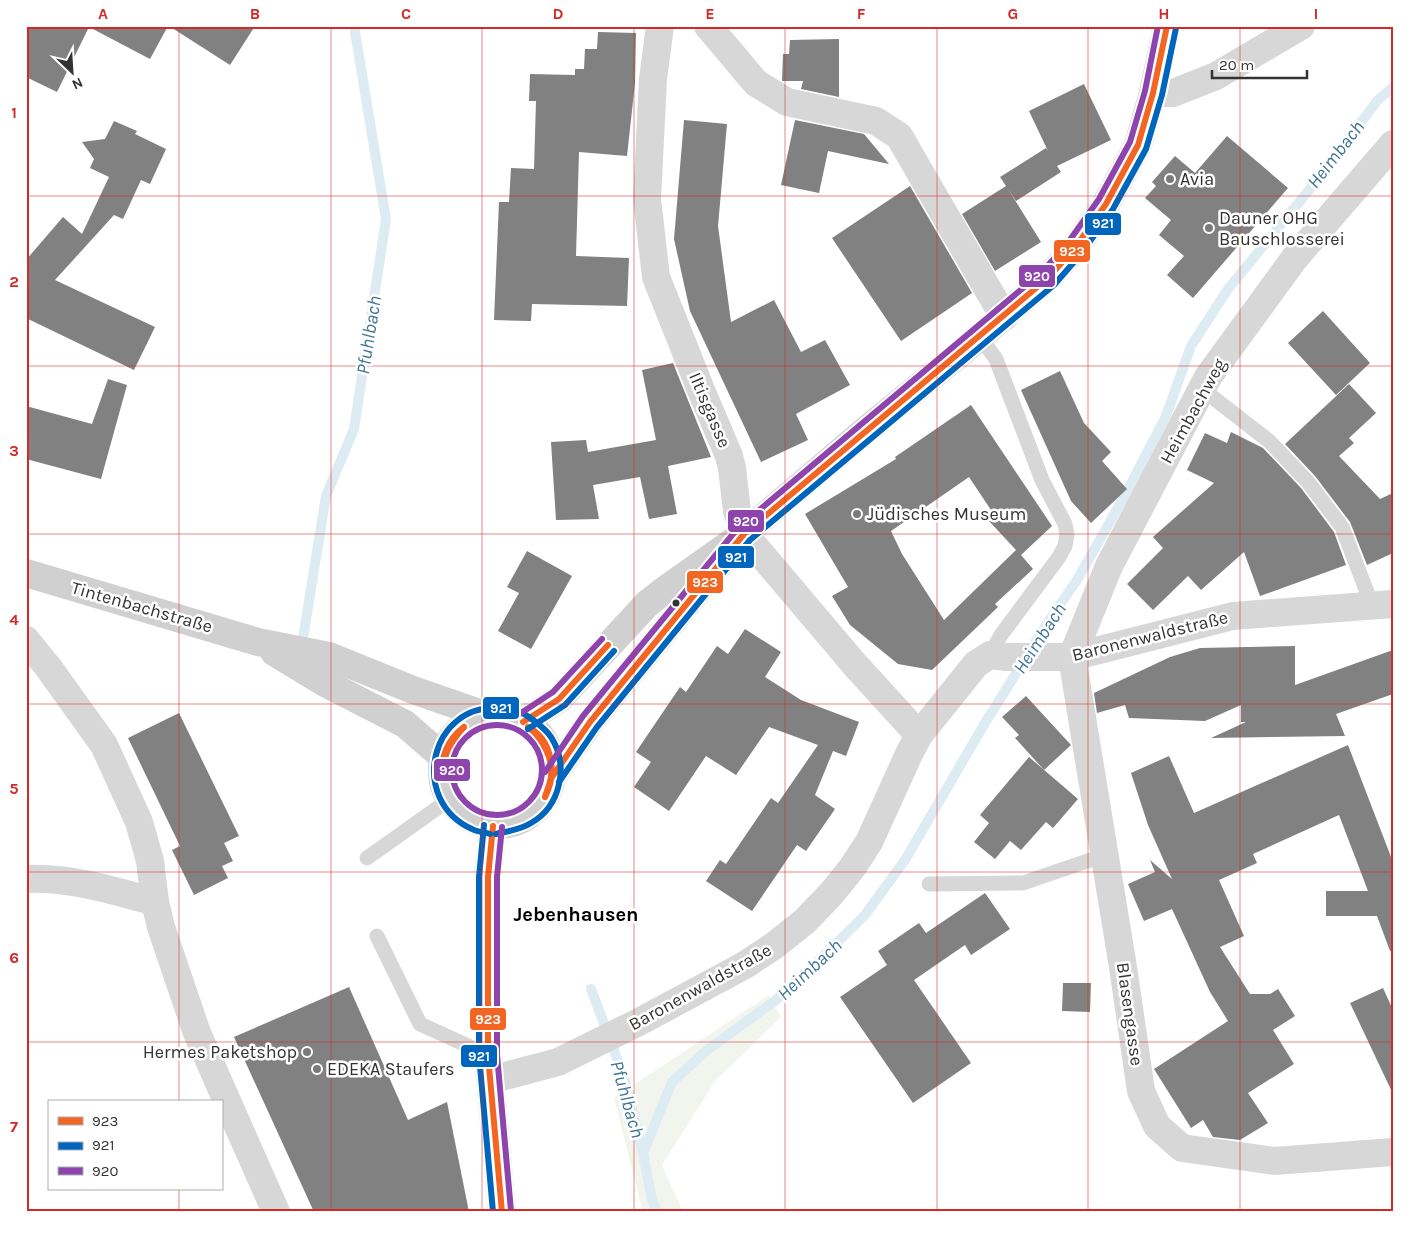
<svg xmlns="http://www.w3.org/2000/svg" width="1419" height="1238" font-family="Karla,sans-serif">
<rect width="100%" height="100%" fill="#fff"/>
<polygon fill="#f1f5ed" points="769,995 781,1017 715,1081 662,1165 683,1212 643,1212 614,1098"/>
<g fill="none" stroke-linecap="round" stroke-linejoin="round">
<g stroke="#ddebf3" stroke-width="10">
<polyline points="303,638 326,496 354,429 386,219 354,26"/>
<polyline points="591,989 624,1077 643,1153 652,1200 657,1212"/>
<polyline points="643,1153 672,1082 706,1051 776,1000 814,965 865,915 905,860 985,723 1050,619 1077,580 1125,495 1166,416 1191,346 1228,289 1323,173 1377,101 1393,87"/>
</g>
</g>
<g fill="#818181" fill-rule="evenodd">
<polygon points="26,26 168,26 150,59 89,27 57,92 26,77"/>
<polygon points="169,26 255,26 230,65"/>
<polygon points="598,32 636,33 635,83 627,156 579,152 576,256 629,258 627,306 532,304 531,321 494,320 499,202 509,202 511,168 534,169 536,101 529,101 530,74 575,75 575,69 584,69 585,49 597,49"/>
<polygon points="839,39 839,97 801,89 803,81 782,81 783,54 789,54 790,40"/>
<polygon points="1084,84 1111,140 1057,166 1061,172 1016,201 1008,189 1041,242 995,271 962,214 1006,186 1000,177 1046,148 1048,151 1029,111"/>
<polygon points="684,120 727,124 718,226 731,322 774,300 801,352 825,340 850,385 796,414 808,440 761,462 690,311 674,239"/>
<polygon points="795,120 864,134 889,164 828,151 819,193 781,185"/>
<polygon points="114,121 137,131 135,134 166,149 150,184 141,180 123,219 114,215 55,280 155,327 134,370 26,318 26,260 63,217 82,234 109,177 90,168 94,159 82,142 105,139"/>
<polygon points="1227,136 1288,188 1193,298 1167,275 1184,256 1159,235 1171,220 1145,198 1156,186 1152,182 1175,156 1195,173"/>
<polygon points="910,186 972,293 901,341 832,238"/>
<polygon points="1323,311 1370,363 1336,395 1288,343"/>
<polygon points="673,363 711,457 668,466 677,514 649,519 640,477 593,485 599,519 556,520 551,442 586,440 588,452 656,440 642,370"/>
<polygon points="1060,371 1084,423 1111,452 1102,461 1127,489 1091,523 1071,501 1021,390"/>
<polygon points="108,379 127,385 101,479 26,459 26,406 92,424"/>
<polygon points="1349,384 1376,413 1349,438 1354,443 1339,456 1380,499 1393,493 1393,553 1367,565 1350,522 1315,476 1285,444"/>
<path d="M971,405L1052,526L1021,555L1033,569L995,604L998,607L932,670L898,664L850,625L832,596L848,587L805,514L896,459L895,457ZM969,477L995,516L989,521L1016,550L944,620L902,554L891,531Z"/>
<polygon points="1231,432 1263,448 1301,488 1334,532 1346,565 1260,596 1244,552 1201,590 1188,576 1153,610 1127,584 1163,548 1153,537 1214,483 1187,470 1205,433 1227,443"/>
<polygon points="527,551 572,576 531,649 498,631 519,593 507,587"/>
<polygon points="745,629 781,652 765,677 801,700 859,722 846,756 833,751 815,795 835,809 806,851 797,845 752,911 706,881 720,860 726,864 771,798 778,803 818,745 769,727 736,775 706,756 669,811 634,787 651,762 636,752 680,687 686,692 717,646 728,654"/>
<polygon points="1295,646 1295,685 1393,650 1393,694 1336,714 1345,736 1211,738 1246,722 1241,722 1241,705 1205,721 1129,718 1125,705 1097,713 1094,693 1170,657 1200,648"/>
<polygon points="1026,696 1071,745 1044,770 1015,738 1019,735 1002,717"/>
<polygon points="179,713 239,836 224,843 233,861 222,866 228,878 194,895 172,850 180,846 128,738"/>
<polygon points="1348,745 1393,862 1393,951 1390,951 1377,916 1326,916 1326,891 1368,891 1339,815 1253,854 1257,863 1219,880 1244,936 1220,947 1250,994 1270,994 1278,989 1295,1016 1273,1030 1294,1064 1248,1093 1268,1123 1240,1140 1213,1137 1203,1120 1191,1128 1154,1069 1228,1021 1210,992 1172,909 1144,921 1128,884 1155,872 1150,860 1172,879 1148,825 1131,773 1169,756 1194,813"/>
<polygon points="1029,757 1078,799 1053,828 1046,822 1021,850 1010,841 995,859 974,842 989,823 980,815"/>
<polygon points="985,893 1010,929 971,955 965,945 914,980 971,1063 913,1103 840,997 887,965 878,951 919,923 926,933"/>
<polygon points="1063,983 1091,983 1090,1012 1062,1011"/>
<polygon points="349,987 408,1120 447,1102 469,1212 314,1212 234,1037"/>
<polygon points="1383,988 1393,1010 1393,1094 1350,1003"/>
</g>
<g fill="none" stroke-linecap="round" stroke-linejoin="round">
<g stroke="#d7d7d7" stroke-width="15">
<polyline points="980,337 996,359 1042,480 1065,524 1067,535 1065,546 1059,557 1001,635 990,655"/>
<polyline points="1202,389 1269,441 1308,482 1342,527 1372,605"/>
<polyline points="367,858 450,799"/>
<polyline points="929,884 1023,883 1105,855"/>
<polyline points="377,936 420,1024 488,1055"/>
</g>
<g stroke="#d7d7d7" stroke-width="28">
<polyline points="660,26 653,79 647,199 656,277 701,390 729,456 732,468 737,511 744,534 856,666 919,735"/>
<polyline points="708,26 756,83 787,102 876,121 899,136 1004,317"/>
<polyline points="1153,93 1173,93 1216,76 1301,26"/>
<polyline points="26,640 48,667 104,745 139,822 150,861 155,902 161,927 197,1033 276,1212"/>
<polyline points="1072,657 1123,967 1141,1091 1157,1126 1182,1148 1274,1161 1393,1152"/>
<polyline points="1072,657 1109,566 1208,377 1294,259 1393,144"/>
<path d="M26,879C70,877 113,890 155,902"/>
<polyline points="490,1080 558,1062 637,1023 745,965 775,945 805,921 831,894 852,868 869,842 909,754 919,735 976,664 990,655 1004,657 1072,657 1233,616 1393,604"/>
</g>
<g stroke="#d0d0d0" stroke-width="28">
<polyline points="26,573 258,642 329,656 413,690 488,716"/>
<polyline points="274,652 325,683 405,724 443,757"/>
<circle cx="497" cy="770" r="55"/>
<polyline points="523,722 559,699 647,604 662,592 744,534 865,431 970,345 1048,278 1074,249 1106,204 1138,145 1153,93 1167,26"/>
<polyline points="552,777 590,722 721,562"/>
<polyline points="493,826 488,877 488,1055 502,1212"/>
</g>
<g stroke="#fff" stroke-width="10">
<g id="bus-1">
<polyline points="523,722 559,699 608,645"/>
<path d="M528,727C553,740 557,774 545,797"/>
<path d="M528,727C542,737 554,760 551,777C550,784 547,790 545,797"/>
<polyline points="552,777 590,722 744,534 1048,278 1074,249 1106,204 1138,145 1153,93 1167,26"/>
<path d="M443,778C439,758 448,739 464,727"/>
<path d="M443,778C443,754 449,744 464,727"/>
<polyline points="493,826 488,877 488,1055 502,1212"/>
</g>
</g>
<g stroke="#fff" stroke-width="10">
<g id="bus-2">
<polyline points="528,729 565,705 614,651"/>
<polyline points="559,782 597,727 750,540 1054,285 1081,254 1113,209 1146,149 1162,95 1176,28"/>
<polyline points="484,825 479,877 479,1055 493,1212"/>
<path d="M490,834C484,832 477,832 472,829C408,800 430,703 500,708C512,709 519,710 529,717C537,723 545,728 551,737C569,765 561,806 531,823C520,830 508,831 496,834"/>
</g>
</g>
<g stroke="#fff" stroke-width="10">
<g id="bus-3">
<polyline points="518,715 553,692 602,639"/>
<circle cx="497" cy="770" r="45"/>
<polyline points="545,772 583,716 738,528 1042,272 1067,244 1099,199 1130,142 1145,91 1158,26"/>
<polyline points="502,827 497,877 497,1055 511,1211"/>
</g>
</g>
<use href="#bus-1" stroke="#f26522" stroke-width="6"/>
<use href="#bus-2" stroke="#0065bd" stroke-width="6"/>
<use href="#bus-3" stroke="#8e44ad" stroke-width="6"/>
</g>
<path fill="none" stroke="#d62828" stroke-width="1" stroke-opacity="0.55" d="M179,26V1102M331,26V1212M482,26V1212M634,26V1212M785,26V1212M937,26V1212M1088,26V1212M1240,26V1212M26,196H1393M26,366H1393M26,534H1393M26,704H1393M26,872H1393M26,1042H1393M179,1189V1212"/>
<g fill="#7a7a7a" stroke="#fff" stroke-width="2">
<circle cx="1170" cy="179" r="5"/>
<circle cx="1209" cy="228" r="5"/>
<circle cx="857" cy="514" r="5"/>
<circle cx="307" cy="1052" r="5"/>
<circle cx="317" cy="1069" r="5"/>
</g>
<circle fill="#333" stroke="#fff" stroke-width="2" cx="676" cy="603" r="4.5"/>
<g text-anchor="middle" stroke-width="5" stroke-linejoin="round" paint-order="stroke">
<g font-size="18" fill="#333" stroke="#fff" text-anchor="start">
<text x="1180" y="185">Avia</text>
<text x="1219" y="224">Dauner OHG<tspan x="1219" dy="21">Bauschlosserei</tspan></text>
<text x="867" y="520">Jüdisches Museum</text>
<text x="297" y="1058" text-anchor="end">Hermes Paketshop</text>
<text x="327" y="1075">EDEKA Staufers</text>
</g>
<g font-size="18" fill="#333" stroke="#fff">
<text transform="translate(710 410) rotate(67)" y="6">Iltisgasse</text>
<text transform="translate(1193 411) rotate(-61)" y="6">Heimbachweg</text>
<text transform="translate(142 607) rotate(16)" y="6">Tintenbachstraße</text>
<text transform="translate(1150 636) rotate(-14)" y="6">Baronenwaldstraße</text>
<text transform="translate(700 987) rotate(-29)" y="6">Baronenwaldstraße</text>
<text transform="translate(1130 1014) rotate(82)" y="6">Blasengasse</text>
</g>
<g font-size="19" font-style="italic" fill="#3f7597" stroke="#fff">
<text transform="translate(1335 154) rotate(-52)" y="7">Heimbach</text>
<text transform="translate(368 335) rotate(-81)" y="7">Pfuhlbach</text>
<text transform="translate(1039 638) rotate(-57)" y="7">Heimbach</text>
<text transform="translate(809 969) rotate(-43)" y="7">Heimbach</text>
<text transform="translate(628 1099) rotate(74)" y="7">Pfuhlbach</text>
</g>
<g font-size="20" font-weight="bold" fill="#000" stroke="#fff">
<text x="576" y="921">Jebenhausen</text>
</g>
</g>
<g stroke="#fff" stroke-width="2">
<rect x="1084" y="212" width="38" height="24" rx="5" fill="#0065bd"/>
<rect x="1053" y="239" width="38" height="24" rx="5" fill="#f26522"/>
<rect x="1018" y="264" width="38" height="24" rx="5" fill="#8e44ad"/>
<rect x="727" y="509" width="38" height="24" rx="5" fill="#8e44ad"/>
<rect x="717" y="545" width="38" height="24" rx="5" fill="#0065bd"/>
<rect x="686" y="570" width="38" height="24" rx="5" fill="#f26522"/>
<rect x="482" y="696" width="38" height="24" rx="5" fill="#0065bd"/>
<rect x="433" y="758" width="38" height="24" rx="5" fill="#8e44ad"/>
<rect x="469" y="1007" width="38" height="24" rx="5" fill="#f26522"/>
<rect x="460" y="1044" width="38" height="24" rx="5" fill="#0065bd"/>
</g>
<g font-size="14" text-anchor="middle" font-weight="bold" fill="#fff">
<text x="1103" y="228">921</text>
<text x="1072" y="256">923</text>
<text x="1037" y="281">920</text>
<text x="746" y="526">920</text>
<text x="736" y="562">921</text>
<text x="705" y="587">923</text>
<text x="501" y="713">921</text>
<text x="452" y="775">920</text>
<text x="488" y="1024">923</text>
<text x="479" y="1061">921</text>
</g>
<rect width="1419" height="1238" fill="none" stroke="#ffffff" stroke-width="55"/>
<rect x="48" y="1100" width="175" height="90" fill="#ffffff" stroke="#adadad"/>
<rect x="58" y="1117" width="25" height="8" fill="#f26522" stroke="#adadad"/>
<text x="92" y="1126" font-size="15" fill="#333333">923</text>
<rect x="58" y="1142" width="25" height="8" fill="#0065bd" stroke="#adadad"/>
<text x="92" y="1150" font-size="15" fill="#333333">921</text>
<rect x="58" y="1167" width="25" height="8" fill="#8e44ad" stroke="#adadad"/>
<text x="92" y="1176" font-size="15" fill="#333333">920</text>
<g transform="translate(72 72) rotate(155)" stroke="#ffffff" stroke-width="4" paint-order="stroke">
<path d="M0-4L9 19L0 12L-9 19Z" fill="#333333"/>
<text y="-8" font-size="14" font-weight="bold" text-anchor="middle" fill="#333333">N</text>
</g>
<path d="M1212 70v8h95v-8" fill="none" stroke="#333333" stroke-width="2.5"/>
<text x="1219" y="70" font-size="15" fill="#333333" stroke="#ffffff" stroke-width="4" paint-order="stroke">20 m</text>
<rect x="28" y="28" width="1364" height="1182" fill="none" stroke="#d62828" stroke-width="2"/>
<g font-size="16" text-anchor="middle" font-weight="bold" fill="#d62828">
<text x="103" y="19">A</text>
<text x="255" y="19">B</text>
<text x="406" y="19">C</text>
<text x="558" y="19">D</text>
<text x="710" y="19">E</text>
<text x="861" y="19">F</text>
<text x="1013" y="19">G</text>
<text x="1164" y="19">H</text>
<text x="1316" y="19">I</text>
<text x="14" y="118">1</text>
<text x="14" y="287">2</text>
<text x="14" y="456">3</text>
<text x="14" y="625">4</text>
<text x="14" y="794">5</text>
<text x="14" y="963">6</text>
<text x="14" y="1132">7</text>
</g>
</svg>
